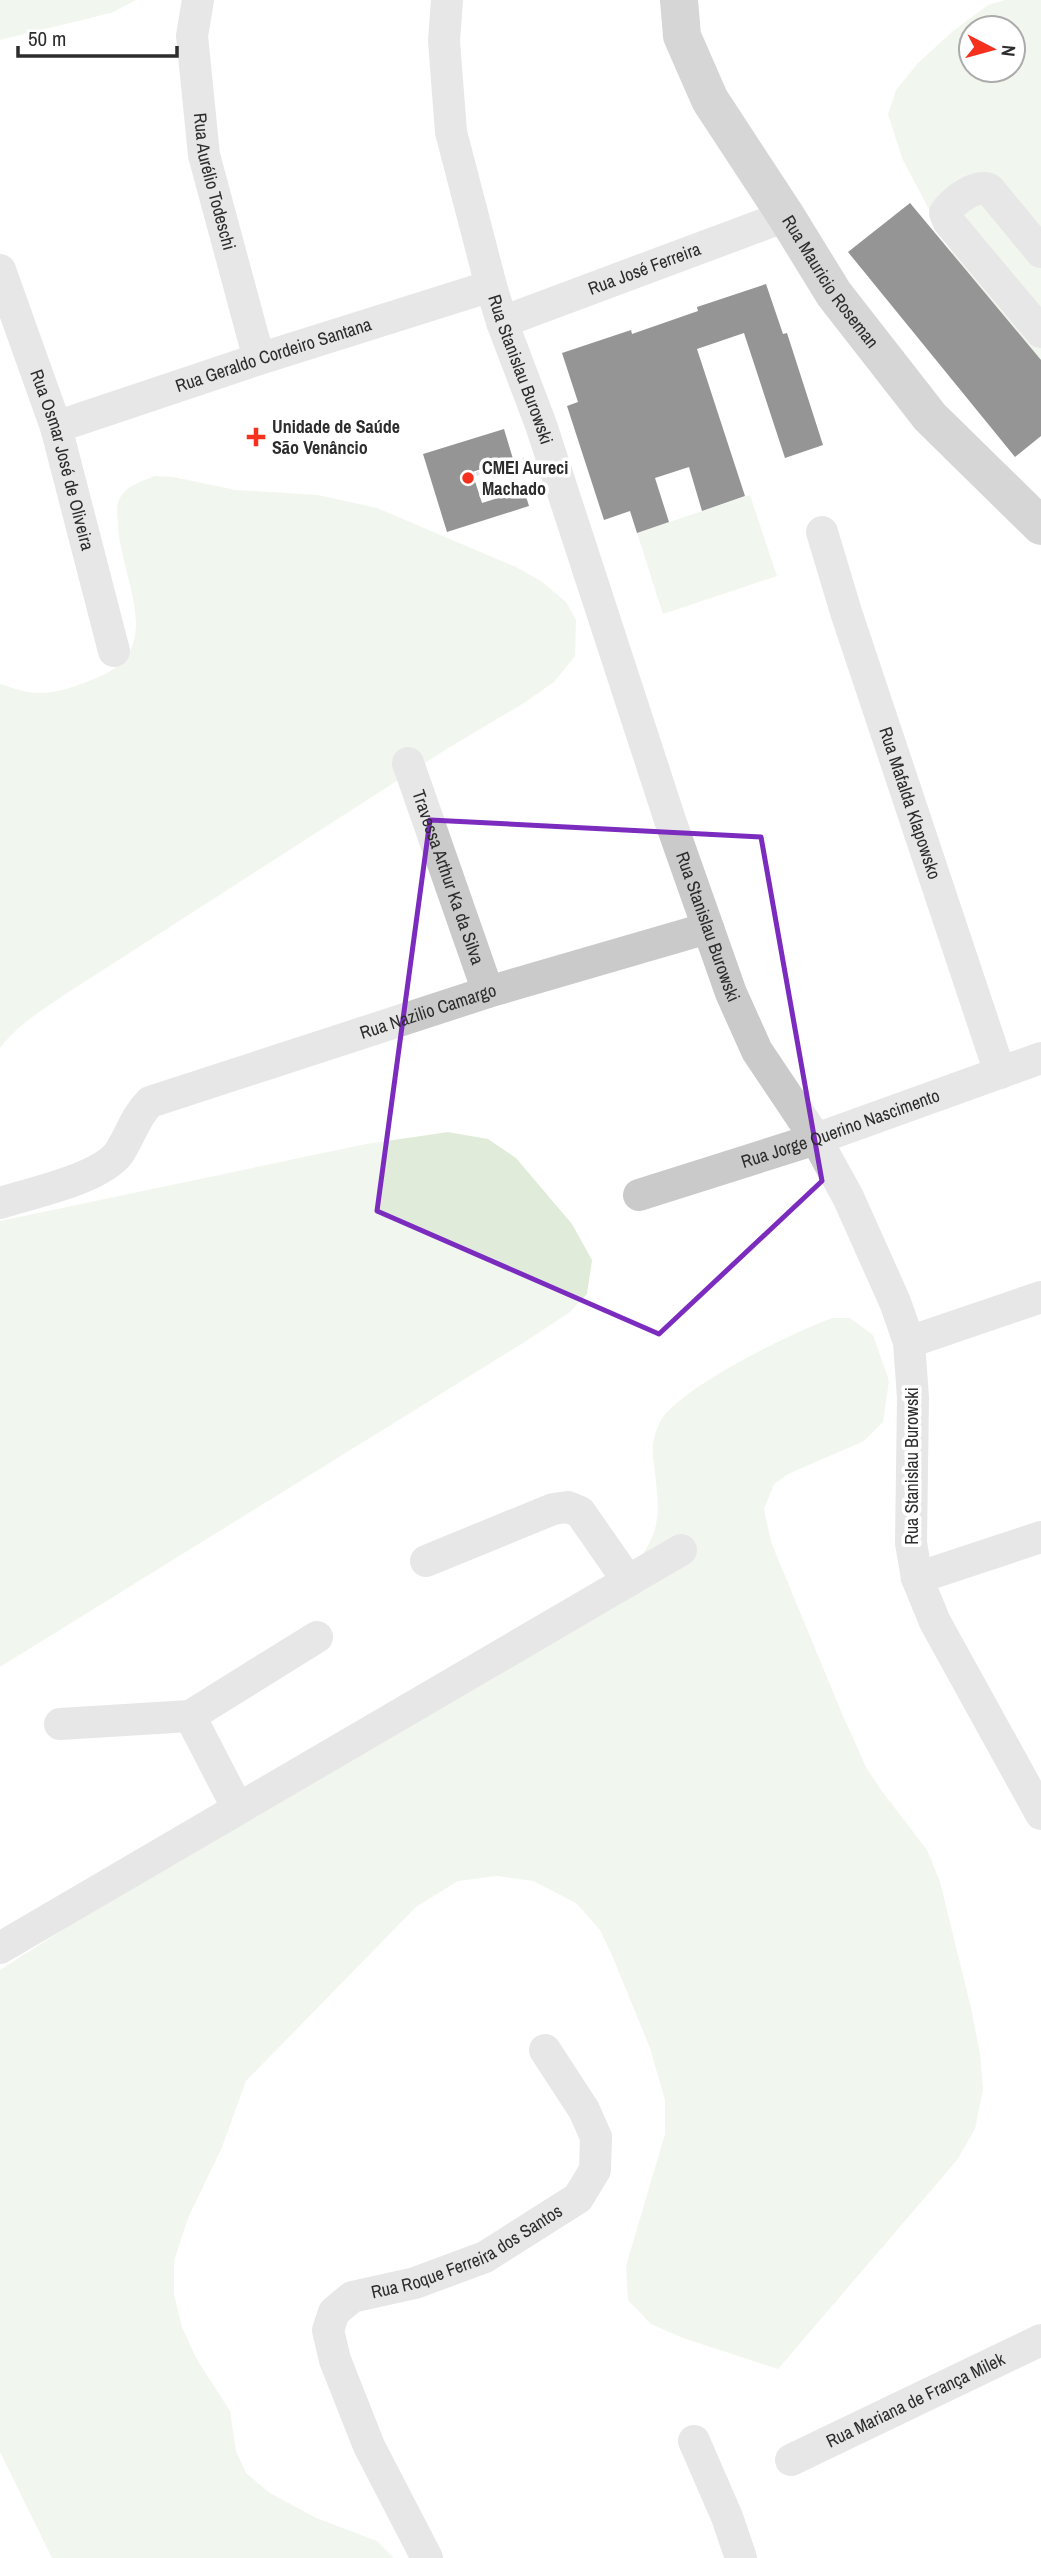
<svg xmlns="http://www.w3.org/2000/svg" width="1041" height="2558" font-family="'Archivo Narrow',sans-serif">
<rect width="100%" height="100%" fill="#fff"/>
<g fill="#e0ecd9" fill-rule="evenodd">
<polygon points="0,0 136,0 111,13 0,40"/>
<path d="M1005,0H1041V385L955,259L902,158L888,114L896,90L918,63L952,32L988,5ZM971,28H1013V70H971Z"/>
<path d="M155,476L173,477L236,490L318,495L377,508L516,567L541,581L566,602L576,620L575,656L554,682L524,703L445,750L75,988C48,1006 19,1023 0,1048V684C11,687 25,693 37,693C56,694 76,686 94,679C170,651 120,579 118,524C118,518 116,509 118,503C123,486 140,482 155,476Z"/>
<polygon points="750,495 777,576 663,614 637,533"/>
<polygon points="448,1132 488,1139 516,1158 572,1224 592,1260 587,1294 570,1312 523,1343 0,1667 0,1221 366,1144"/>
<path d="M832,1318H850L873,1335L889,1381L883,1422L864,1441L788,1474L774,1484L764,1509L771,1542L843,1716L866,1767L881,1790L927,1850L940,1882L971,2008L980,2054L983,2089L975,2129L957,2160L778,2369L683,2338L651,2324L628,2300L626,2266L665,2134V2100L650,2048L612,1955L600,1930L576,1903L533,1881L497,1876L458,1881L416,1907L246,2081L222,2147L188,2218L174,2261V2294L182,2327L196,2358L230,2411L236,2451L246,2473L270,2493L316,2518L377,2541L394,2558H52L0,2452V1970L636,1563C662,1531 659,1511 655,1472C654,1464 652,1454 653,1445C653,1439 658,1425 661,1420C684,1385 792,1333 832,1318Z"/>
</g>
<g fill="#141414">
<polygon points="910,203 1041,360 1041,436 1015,457 848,252"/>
<polygon points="766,284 783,334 787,333 823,445 785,458 744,333 697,349 745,496 702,511 689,467 655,478 669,522 637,533 630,511 604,520 567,406 578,402 562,353 631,330 632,334 698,311 697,307"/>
<polygon points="504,429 513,459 472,472 482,503 524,490 529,506 447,532 423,454"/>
</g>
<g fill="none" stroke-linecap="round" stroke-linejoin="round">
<polyline stroke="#cacaca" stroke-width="3.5" stroke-dasharray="3.5 3.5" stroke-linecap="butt" points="476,474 524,459"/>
<g stroke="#cacaca" stroke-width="32">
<path id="s1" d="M198,0L192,36L204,155L259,359"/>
<path id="s2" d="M447,0L444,41L451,132L491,286L502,322L541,425L670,820L731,993L757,1051L816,1139L848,1197L895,1302L909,1342L913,1398L911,1543L917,1578L935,1622L1041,1814"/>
<path d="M1041,252L989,189C975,184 953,201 945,213L948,221L1041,332"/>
<path id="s3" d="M0,270L56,427L114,651"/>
<path id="s4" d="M502,322L786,216"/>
<path id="s5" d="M56,427L259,359L491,286"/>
<path id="s6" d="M822,532L846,612L1000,1073"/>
<path id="s7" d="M408,763L488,992"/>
<path id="s8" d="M639,1195L816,1139L1041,1058"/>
<path id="s9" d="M0,1203C31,1193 100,1179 119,1153C131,1135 134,1118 150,1102L488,992L708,928"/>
<polyline points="909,1342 1041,1297"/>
<polyline points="426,1561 553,1509 568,1507 580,1512 628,1581"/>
<polyline points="917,1578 1041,1537"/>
<polyline points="190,1716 238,1809"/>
<polyline points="60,1724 190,1716 317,1637"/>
<polyline points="0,1948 681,1550"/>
<polyline points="694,2441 727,2517 741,2558"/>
<path id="s10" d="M791,2460L1041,2340"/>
<path id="s11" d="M427,2558L369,2446L335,2360L328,2330L334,2312L352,2297L415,2283L485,2257L578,2198L595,2170L596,2137L584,2110L545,2050"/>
</g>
<path stroke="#a5a5a5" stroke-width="38" id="s12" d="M679,0L682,36L710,100L786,216L834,294L930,417L1041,526"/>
</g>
<path d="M0 0H1041V2558H0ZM430,820L761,837L822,1181L659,1334L377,1211Z" fill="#fff" fill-opacity=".55" fill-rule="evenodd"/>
<path fill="none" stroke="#7b2cbf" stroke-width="5" stroke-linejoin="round" d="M430,820L761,837L822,1181L659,1334L377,1211Z"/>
<g fill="#f5311e" stroke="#fff" stroke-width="2.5">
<path d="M252.5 426.5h7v7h7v7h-7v7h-7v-7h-7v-7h7z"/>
<circle cx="468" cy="478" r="7"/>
</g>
<g text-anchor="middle" stroke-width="7" stroke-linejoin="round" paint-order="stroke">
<g font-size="18" fill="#2d2d2d" stroke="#fff">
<text dy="6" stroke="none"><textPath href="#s1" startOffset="184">Rua Aurélio Todeschi</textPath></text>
<text dy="6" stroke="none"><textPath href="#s4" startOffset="152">Rua José Ferreira</textPath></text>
<text dy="6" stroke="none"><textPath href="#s12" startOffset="324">Rua Mauricio Roseman</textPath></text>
<text dy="6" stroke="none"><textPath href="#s5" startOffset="229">Rua Geraldo Cordeiro Santana</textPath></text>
<text dy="6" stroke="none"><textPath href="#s2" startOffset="380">Rua Stanislau Burowski</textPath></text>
<text dy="6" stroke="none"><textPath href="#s3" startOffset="200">Rua Osmar José de Oliveira</textPath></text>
<text dy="6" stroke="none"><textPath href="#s6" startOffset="285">Rua Mafalda Klapowsko</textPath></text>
<text dy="6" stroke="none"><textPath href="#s7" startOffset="121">Travessa Arthur Ka da Silva</textPath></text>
<text dy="6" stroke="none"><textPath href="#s2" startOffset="968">Rua Stanislau Burowski</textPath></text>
<text dy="6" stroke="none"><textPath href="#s9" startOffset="483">Rua Nazilio Camargo</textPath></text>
<text dy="6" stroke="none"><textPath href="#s8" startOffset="212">Rua Jorge Querino Nascimento</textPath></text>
<text transform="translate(912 1466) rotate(-90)" y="6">Rua Stanislau Burowski</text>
<text dy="6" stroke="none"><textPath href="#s11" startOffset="416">Rua Roque Ferreira dos Santos</textPath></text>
<text dy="6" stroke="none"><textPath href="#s10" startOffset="138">Rua Mariana de França Milek</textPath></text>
</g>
<g font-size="18" font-weight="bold" fill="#2d2d2d" stroke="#fff" text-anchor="start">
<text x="272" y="433">Unidade de Saúde<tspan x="272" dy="21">São Venâncio</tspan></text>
<text x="482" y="474">CMEI Aureci<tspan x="482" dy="21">Machado</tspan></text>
</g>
</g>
<g transform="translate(992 49) rotate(96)"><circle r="33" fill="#ffffff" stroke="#ababab" stroke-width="2"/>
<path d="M0-5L12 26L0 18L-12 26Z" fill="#f5311e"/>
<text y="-10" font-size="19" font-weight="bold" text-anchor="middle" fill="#2d2d2d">N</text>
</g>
<path d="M18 46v10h159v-10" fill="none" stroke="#2d2d2d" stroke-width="3.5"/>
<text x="28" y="46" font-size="21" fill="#2d2d2d" stroke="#ffffff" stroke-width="5" paint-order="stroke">50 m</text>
</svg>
